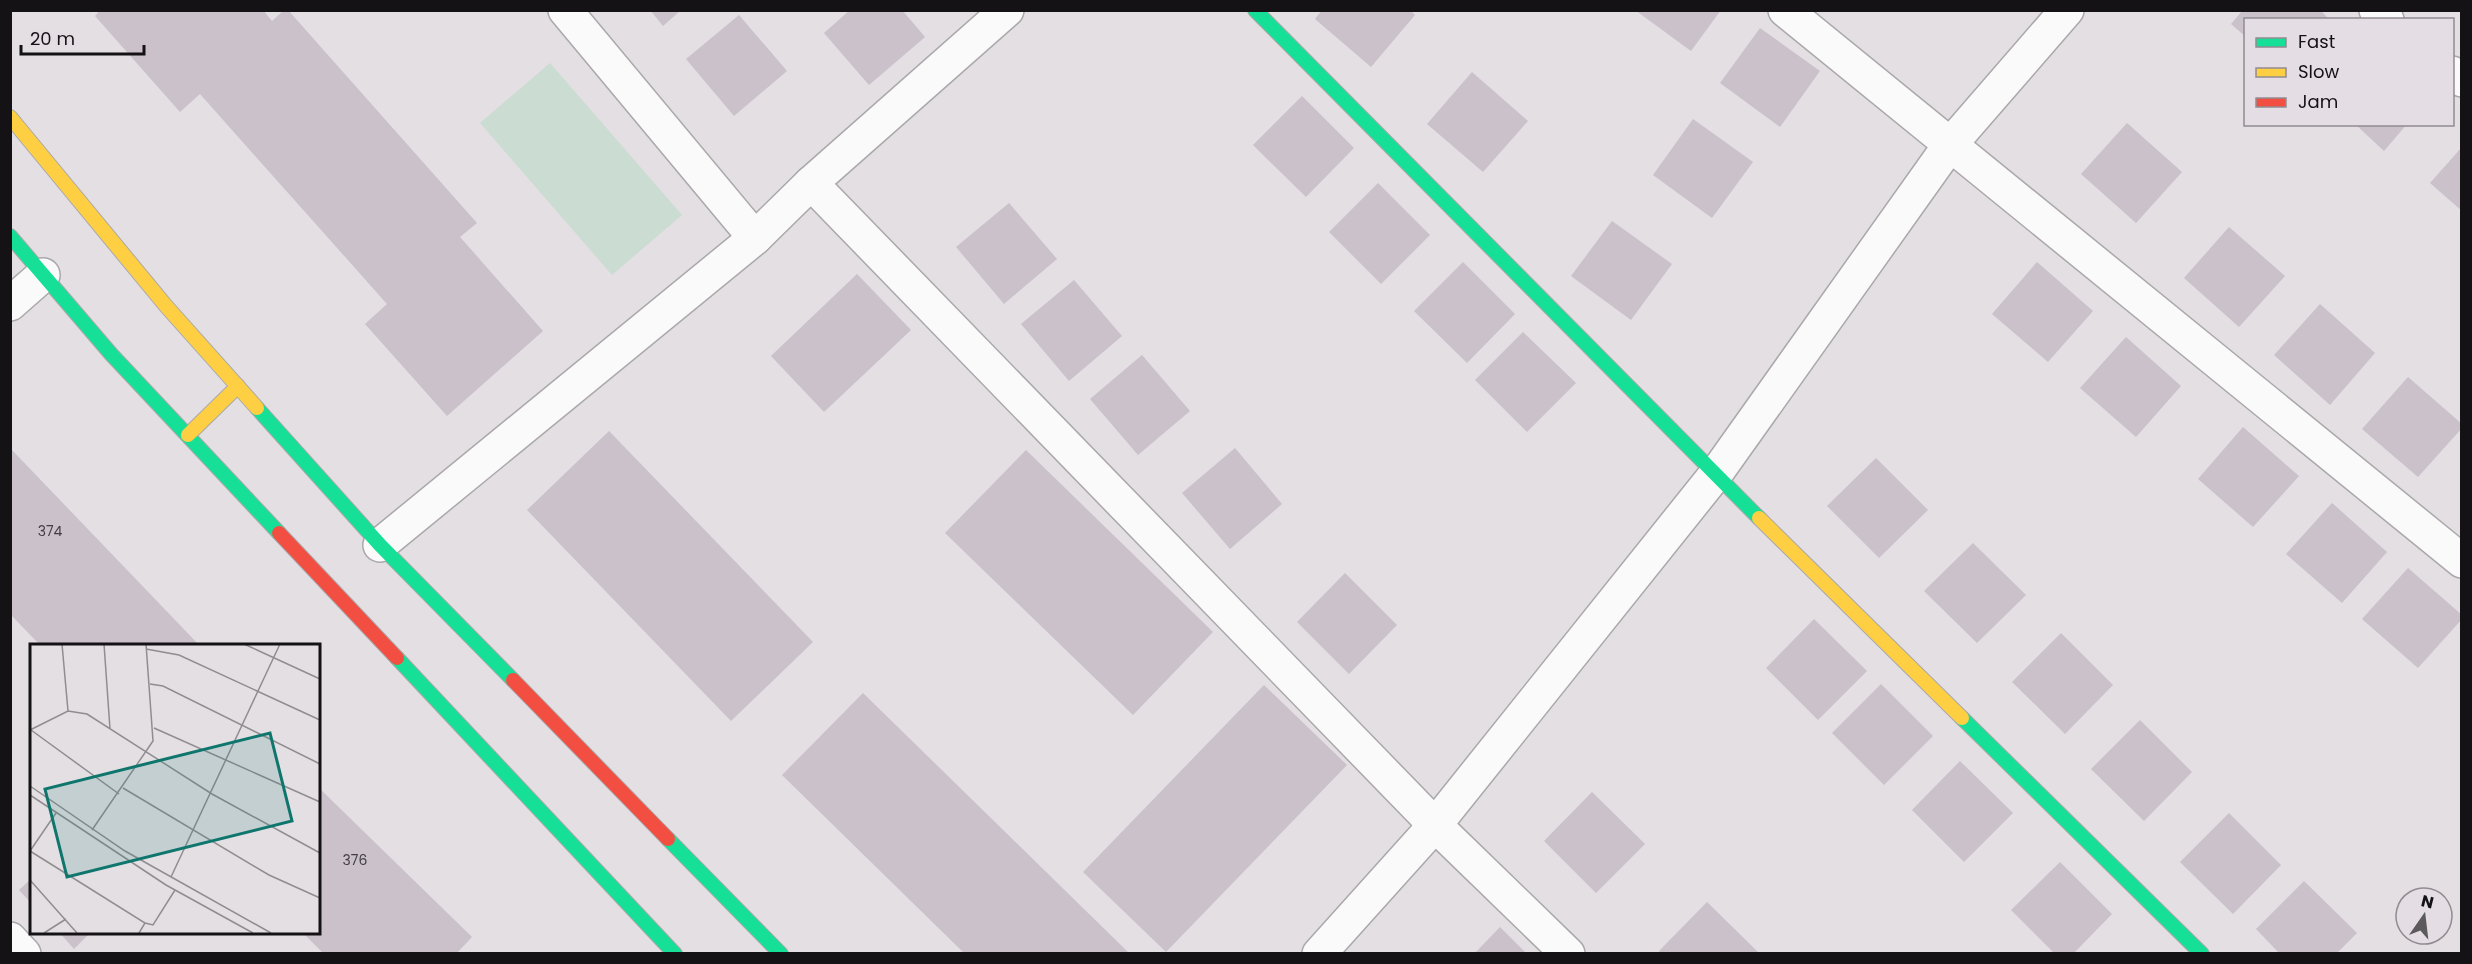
<svg xmlns="http://www.w3.org/2000/svg" width="2472" height="964" font-family="Poppins,sans-serif">
<rect width="100%" height="100%" fill="#e3dfe3"/>
<polygon fill="#cbdcd2" points="550,63 682,215 612,275 480,123"/>
<g fill="#cac1ca">
<polygon points="100,10 263,10 272,21 284,10 288,10 477,223 460,237 543,331 447,416 365,324 387,304 200,94 180,112 95,16"/>
<polygon points="650,10 681,10 663,26"/>
<polygon points="850,10 902,10 925,37 869,85 824,33"/>
<polygon points="1322,10 1410,10 1415,15 1371,67 1315,19"/>
<polygon points="1635,10 1721,10 1691,51"/>
<polygon points="2243,10 2320,10 2330,20 2246,20 2246,37 2231,24"/>
<polygon points="739,15 787,71 734,116 686,59"/>
<polygon points="1760,28 1820,71 1780,127 1720,83"/>
<polygon points="1472,72 1528,121 1483,172 1427,124"/>
<polygon points="1302,96 1354,148 1306,197 1253,145"/>
<polygon points="1693,119 1753,162 1712,218 1653,175"/>
<polygon points="2127,123 2182,172 2136,223 2081,174"/>
<polygon points="2355,124 2407,124 2384,151"/>
<polygon points="2462,147 2462,211 2430,183"/>
<polygon points="1378,183 1430,235 1381,284 1329,232"/>
<polygon points="1009,203 1057,259 1004,304 956,247"/>
<polygon points="1612,221 1672,264 1631,320 1571,276"/>
<polygon points="2229,227 2285,276 2239,327 2184,278"/>
<polygon points="1463,262 1515,314 1467,363 1414,311"/>
<polygon points="2037,262 2093,311 2048,362 1992,314"/>
<polygon points="857,274 911,330 824,412 771,356"/>
<polygon points="1074,280 1122,336 1069,381 1021,324"/>
<polygon points="2320,304 2375,353 2330,405 2274,355"/>
<polygon points="1523,332 1576,383 1527,432 1475,380"/>
<polygon points="2126,337 2181,386 2136,437 2080,388"/>
<polygon points="1142,355 1190,411 1138,455 1090,399"/>
<polygon points="2408,377 2462,424 2462,428 2418,477 2362,429"/>
<polygon points="2243,427 2299,476 2253,527 2198,479"/>
<polygon points="609,431 813,642 731,721 527,510"/>
<polygon points="10,448 200,646 41,646 10,614"/>
<polygon points="1235,448 1282,504 1230,549 1182,493"/>
<polygon points="1026,450 1213,632 1133,715 945,533"/>
<polygon points="1876,458 1928,510 1879,558 1827,506"/>
<polygon points="2332,503 2387,552 2342,603 2286,554"/>
<polygon points="1973,543 2026,595 1977,643 1924,591"/>
<polygon points="2408,568 2462,615 2462,619 2418,668 2362,619"/>
<polygon points="1345,573 1397,625 1349,674 1297,622"/>
<polygon points="1814,619 1867,671 1818,720 1766,668"/>
<polygon points="2061,633 2113,685 2065,734 2012,682"/>
<polygon points="1881,684 1933,736 1884,785 1832,733"/>
<polygon points="1264,685 1347,765 1166,952 1083,872"/>
<polygon points="863,693 1130,954 965,954 782,775"/>
<polygon points="2140,720 2192,772 2144,821 2091,769"/>
<polygon points="1960,761 2013,813 1964,862 1912,810"/>
<polygon points="318,787 472,937 456,954 324,954 302,932 318,932"/>
<polygon points="1592,792 1645,844 1596,893 1544,841"/>
<polygon points="2229,813 2281,865 2233,914 2180,862"/>
<polygon points="2060,862 2112,914 2073,954 2055,954 2011,910"/>
<polygon points="32,878 32,904 19,890"/>
<polygon points="2304,881 2357,933 2336,954 2280,954 2256,929"/>
<polygon points="1707,902 1760,954 1661,954 1659,951"/>
<polygon points="1500,927 1527,954 1474,954"/>
<polygon points="59,932 91,932 74,949"/>
</g>
<g fill="none" stroke-linecap="round" stroke-linejoin="round">
<g stroke="#aaa8aa" stroke-width="36">
<g id="street">
<polyline points="565,10 755,238"/>
<polyline points="1785,10 2462,561"/>
<polyline points="2376,10 2387,20"/>
<polyline points="2452,73 2462,80"/>
<polyline points="811,183 1435,825 1568,954"/>
<polyline points="10,304 43,275"/>
<polyline points="380,545 755,238 811,183 1007,10"/>
<polyline points="10,939 24,954"/>
<polyline points="1319,954 1435,825 1715,475 1949,146 2067,10"/>
</g>
</g>
<g stroke="#aaa8aa" stroke-width="16">
<g id="fast">
<polyline points="1255,10 1759,518"/>
<polyline points="10,236 111,354 279,533"/>
<polyline points="257,408 380,545 513,680"/>
<polyline points="397,658 675,954"/>
<polyline points="1962,718 2202,954"/>
<polyline points="668,839 781,954"/>
</g>
</g>
<g stroke="#aaa8aa" stroke-width="16">
<g id="slow">
<polyline points="10,117 166,306 257,408"/>
<polyline points="188,435 238,386"/>
<polyline points="1759,518 1962,718"/>
</g>
</g>
<g stroke="#aaa8aa" stroke-width="16">
<g id="jam">
<polyline points="279,533 397,658"/>
<polyline points="513,680 668,839"/>
</g>
</g>
<use href="#street" stroke="#fbfafb" stroke-width="33"/>
<use href="#fast" stroke="#16e098" stroke-width="14"/>
<use href="#slow" stroke="#ffcf43" stroke-width="14"/>
<use href="#jam" stroke="#f24e42" stroke-width="14"/>
</g>
<g text-anchor="middle" stroke-width="6" stroke-linejoin="round" paint-order="stroke">
<g font-size="14" fill="#423e42">
<text x="50" y="536">374</text>
<text x="355" y="865">376</text>
</g>
</g>
<g transform="translate(30 644)">
<rect width="290" height="290" fill="#e3dfe3"/>
<path fill="none" stroke="#908d90" stroke-width="1.5" d="M32,0L38,67M74,0L80,85M214,0L290,35M116,5L149,11L290,76M120,40L133,42L290,120M124,84L290,158M0,86L38,67L57,70L182,150L290,209M1,86L89,150M0,142L95,207L241,289M93,144L239,231L290,254M0,151L136,241L223,289M62,186L123,97L116,0M0,207L115,279L109,289M0,207L26,169M141,233L250,0M0,236L47,289M115,279L123,281L145,246M14,289L36,275"/>
<path fill="#0f766e" fill-opacity="0.15" stroke="#0f766e" stroke-width="3" d="M240,89L262,177L37,233L15,145Z"/>
<rect width="290" height="290" fill="none" stroke="#141214" stroke-width="3"/>
</g>
<rect width="2472" height="964" fill="none" stroke="#141214" stroke-width="24"/>
<rect x="2244" y="18" width="210" height="108" fill="#e4dee4" stroke="#918c91" stroke-width="1.5"/>
<rect x="2256" y="38" width="30" height="9" fill="#16e098" stroke="#918c91" stroke-width="1.5"/>
<text x="2298" y="48" font-size="18" fill="#141214">Fast</text>
<rect x="2256" y="68" width="30" height="9" fill="#ffcf43" stroke="#918c91" stroke-width="1.5"/>
<text x="2298" y="78" font-size="18" fill="#141214">Slow</text>
<rect x="2256" y="98" width="30" height="9" fill="#f24e42" stroke="#918c91" stroke-width="1.5"/>
<text x="2298" y="108" font-size="18" fill="#141214">Jam</text>
<g transform="translate(2424 916) rotate(14)"><circle r="28" fill="#e4dee4" stroke="#918c91" stroke-width="1.5"/>
<path d="M0-4.5L10 22L0 15L-10 22Z" fill="#5c5a5c"/>
<text y="-9" font-size="16" font-weight="bold" text-anchor="middle" fill="#141214">N</text>
</g>
<path d="M21 45v9h123v-9" fill="none" stroke="#141214" stroke-width="3"/>
<text x="30" y="45" font-size="18" fill="#141214" stroke="#e4dee4" stroke-width="4.5" paint-order="stroke">20 m</text>
</svg>
